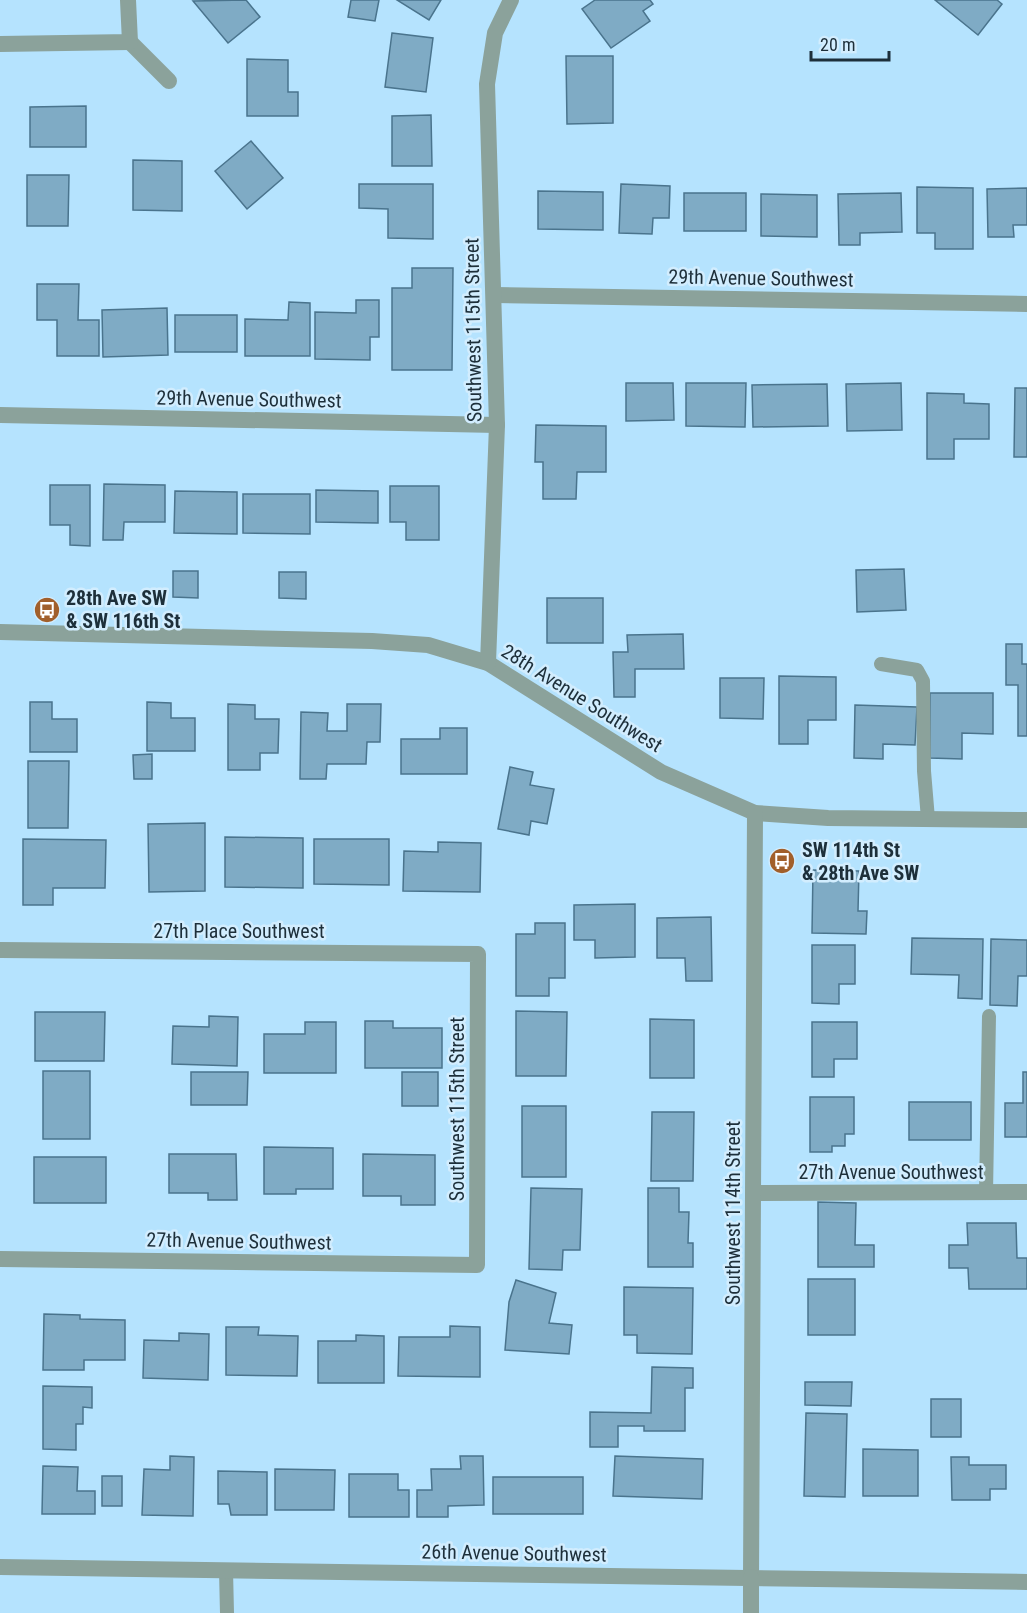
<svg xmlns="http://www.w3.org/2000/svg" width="1027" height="1613" font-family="'Roboto Condensed',sans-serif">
<rect width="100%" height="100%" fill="#b5e3fe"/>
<g fill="#7fabc5" stroke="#4a748d" stroke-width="1.5">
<polygon points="246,0 260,17 228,43 193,1"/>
<polygon points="351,0 379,0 375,21 348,17"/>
<polygon points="397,0 441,0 429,20"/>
<polygon points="595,0 650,0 653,4 643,11 650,21 611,48 582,9"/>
<polygon points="935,0 997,0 1002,4 978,35"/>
<polygon points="392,33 433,38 426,92 385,87"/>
<polygon points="566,56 613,56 613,123 567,124"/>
<polygon points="247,59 288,60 288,92 298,92 298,116 247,116"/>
<polygon points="86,106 86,147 30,147 30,107"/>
<polygon points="431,115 432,166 392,166 392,116"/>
<polygon points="251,141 283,178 247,209 215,171"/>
<polygon points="133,160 182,161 182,211 133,210"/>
<polygon points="27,175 69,175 68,226 27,226"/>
<polygon points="359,184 433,184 433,239 388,238 388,209 359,208"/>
<polygon points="621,184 670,186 669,218 653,218 652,234 619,233"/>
<polygon points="917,187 973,188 973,249 935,249 935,233 917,233"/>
<polygon points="1027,188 1027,225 1013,225 1014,237 988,237 987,189"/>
<polygon points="538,191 603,192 603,230 538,229"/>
<rect x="684" y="193" width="62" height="38"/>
<polygon points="901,193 902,232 860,233 860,245 839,245 838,194"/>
<polygon points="761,194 817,195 817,237 761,236"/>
<polygon points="412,268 453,268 452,370 392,370 392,288 412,288"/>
<polygon points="37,284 79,284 78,320 99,320 99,356 57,356 57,320 37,320"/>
<polygon points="356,300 379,300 379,337 370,337 370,360 315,359 315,312 356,313"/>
<polygon points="289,302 310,303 310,356 245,356 245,319 288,320"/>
<polygon points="167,308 168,355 103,357 102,310"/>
<rect x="175" y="315" width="62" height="37"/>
<polygon points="626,383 673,383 674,420 626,421"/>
<polygon points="686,383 746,383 745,427 686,426"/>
<polygon points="901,383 902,430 847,431 846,384"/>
<polygon points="827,384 828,426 753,427 752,385"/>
<polygon points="1015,388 1027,388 1027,457 1014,457"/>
<polygon points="927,393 964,394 964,403 989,404 989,439 954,439 954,459 927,459"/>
<polygon points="536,425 606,426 606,472 577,472 576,499 543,499 543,462 535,462"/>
<polygon points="104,484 165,485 165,522 124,522 123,540 103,540"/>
<polygon points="50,485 90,485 90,546 70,545 70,525 50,525"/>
<polygon points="390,486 439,486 439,540 406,540 406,522 390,522"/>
<polygon points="316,490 378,491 378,523 316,522"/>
<polygon points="175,491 237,492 237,534 174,533"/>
<polygon points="243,494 310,494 310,534 243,533"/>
<polygon points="904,569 906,610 857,612 856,570"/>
<polygon points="173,571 198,571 198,598 173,597"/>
<polygon points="279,572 306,572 306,599 279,598"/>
<rect x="547" y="598" width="56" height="45"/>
<polygon points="683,634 684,669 635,669 635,697 614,697 613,652 628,652 627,635"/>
<polygon points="1006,644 1022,644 1022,664 1027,664 1027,736 1018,736 1018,685 1006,685"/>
<polygon points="779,676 836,677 836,720 808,720 808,744 779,744"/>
<polygon points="720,678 764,678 763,719 720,718"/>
<polygon points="930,693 993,693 993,734 962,733 962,759 930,758"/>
<polygon points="30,702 52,702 52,719 77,719 77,752 30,752"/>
<polygon points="147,702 171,703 171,718 195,718 195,751 147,751"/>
<polygon points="228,704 255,705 255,719 279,719 278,753 260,753 260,770 228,770"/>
<polygon points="347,704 381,704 380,742 367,742 366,764 327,764 326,779 300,779 301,712 328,713 327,731 347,731"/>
<polygon points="855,705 917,707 915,745 883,744 883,759 854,758"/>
<polygon points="440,728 467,728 467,774 401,774 401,739 440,739"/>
<polygon points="152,754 152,779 134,779 133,755"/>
<polygon points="28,761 69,761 68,828 28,828"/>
<polygon points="510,767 533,772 530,785 554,789 547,824 531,821 529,835 498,829"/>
<polygon points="205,823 205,891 149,892 148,824"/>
<polygon points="225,837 303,838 303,888 225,887"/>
<polygon points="23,839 106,840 105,888 53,888 53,905 23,905"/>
<polygon points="314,839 389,839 389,885 314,884"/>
<polygon points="438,842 481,843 480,892 403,891 404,851 438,852"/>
<polygon points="813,870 859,871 858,911 867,911 866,934 812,933"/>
<polygon points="635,904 635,957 595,958 595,940 574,940 574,905"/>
<polygon points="711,917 712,981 686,981 685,958 657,958 657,918"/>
<polygon points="535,923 565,923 565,978 549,978 549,996 516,996 516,934 535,934"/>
<polygon points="912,938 983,939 982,999 958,998 959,975 911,974"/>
<polygon points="991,939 1027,940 1027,976 1018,976 1017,1006 990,1005"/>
<polygon points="812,945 855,945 855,984 839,984 839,1004 812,1003"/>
<polygon points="516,1011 567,1012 566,1076 516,1076"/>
<polygon points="35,1012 105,1012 104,1061 35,1061"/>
<polygon points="209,1016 238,1017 237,1066 172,1064 173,1026 209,1027"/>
<polygon points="650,1019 694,1020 694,1078 650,1078"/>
<polygon points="365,1021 393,1021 393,1028 442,1028 442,1068 365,1068"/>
<polygon points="305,1022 336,1022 336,1073 264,1073 264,1034 305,1034"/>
<polygon points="812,1022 857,1022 857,1059 834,1059 834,1077 812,1077"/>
<rect x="43" y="1071" width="47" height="68"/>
<polygon points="191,1072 248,1072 247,1105 191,1105"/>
<rect x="402" y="1072" width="36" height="34"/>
<polygon points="1023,1072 1027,1072 1027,1137 1005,1137 1005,1103 1023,1103"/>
<polygon points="810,1097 854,1097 854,1134 845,1134 845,1146 832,1146 832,1152 810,1152"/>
<rect x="909" y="1102" width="62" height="38"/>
<rect x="522" y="1106" width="44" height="71"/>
<polygon points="652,1112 694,1112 693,1181 651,1181"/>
<polygon points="264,1147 333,1148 333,1189 296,1189 296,1194 264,1194"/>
<polygon points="169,1154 236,1154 237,1200 208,1200 208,1193 169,1193"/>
<polygon points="363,1154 435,1155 435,1205 401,1205 401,1196 363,1196"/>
<rect x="34" y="1157" width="72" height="46"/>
<polygon points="531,1188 582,1189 580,1250 563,1250 562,1270 529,1269"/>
<polygon points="648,1188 679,1188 679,1212 689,1212 688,1243 693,1243 693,1267 648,1267"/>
<polygon points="818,1202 856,1203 855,1245 874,1245 874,1267 818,1267"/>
<polygon points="967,1223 1016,1223 1017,1258 1027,1258 1027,1289 969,1289 968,1268 949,1268 949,1245 968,1245"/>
<rect x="808" y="1279" width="47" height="56"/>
<polygon points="516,1280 556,1293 549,1323 572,1325 569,1354 505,1350 509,1302"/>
<polygon points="624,1287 693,1288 692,1354 637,1353 637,1335 624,1335"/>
<polygon points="44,1314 80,1315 80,1319 125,1320 125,1360 84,1360 84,1370 43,1370"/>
<polygon points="450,1326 480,1327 480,1377 398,1376 399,1337 450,1337"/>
<polygon points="226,1327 259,1327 258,1335 298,1336 297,1376 226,1375"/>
<polygon points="179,1333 209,1334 208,1380 143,1378 144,1340 179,1341"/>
<polygon points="356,1335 384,1336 384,1383 318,1383 318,1341 356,1341"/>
<polygon points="652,1367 693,1368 693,1388 685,1388 685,1431 644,1431 644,1426 618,1426 618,1447 590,1447 590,1412 651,1413"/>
<polygon points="805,1382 852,1382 851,1406 805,1405"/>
<polygon points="43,1386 92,1387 92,1408 83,1407 83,1424 76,1424 76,1450 43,1449"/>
<rect x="931" y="1399" width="30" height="38"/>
<polygon points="806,1413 847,1414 845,1497 804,1496"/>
<polygon points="863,1449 918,1450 918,1496 863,1496"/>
<polygon points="170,1456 194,1457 193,1516 142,1515 144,1469 170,1470"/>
<polygon points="460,1456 483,1456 484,1505 448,1506 448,1517 417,1517 417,1490 432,1490 431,1469 461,1469"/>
<polygon points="615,1456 703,1459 702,1499 613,1496"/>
<polygon points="951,1457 969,1457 969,1465 1006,1465 1006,1489 990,1489 990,1500 952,1500"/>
<polygon points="43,1466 78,1467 77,1491 95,1491 95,1514 42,1514"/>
<polygon points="275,1469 335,1470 334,1510 275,1510"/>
<polygon points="218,1471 267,1472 267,1515 231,1515 229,1504 218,1504"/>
<polygon points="349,1474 398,1474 398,1490 409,1490 409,1517 349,1517"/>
<rect x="102" y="1476" width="20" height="30"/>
<rect x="493" y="1477" width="90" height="37"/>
</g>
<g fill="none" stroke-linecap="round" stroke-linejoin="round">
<g stroke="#8ba29b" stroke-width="14">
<polyline points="881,664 917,670 923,681 924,771 928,819"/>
<polyline points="986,1193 989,1016"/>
<polyline points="226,1570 227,1613"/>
</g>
<g stroke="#8ba29b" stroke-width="16">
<polyline points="130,42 169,81"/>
<polyline points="0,44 130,42 128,0"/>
<polyline points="495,295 1027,304"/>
<polyline points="0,415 497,425"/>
<polyline points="0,632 372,641 428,645 488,663 661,772 755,813 828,818 1027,820"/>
<polyline points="488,663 497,425 487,84 495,33 511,0"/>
<polyline points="0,950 478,954 477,1265 0,1259"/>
<polyline points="754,1193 1027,1192"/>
<polyline points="751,1577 755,813"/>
</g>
<g stroke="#8ba29b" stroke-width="16">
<polyline points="0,1567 1027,1582"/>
<polyline points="751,1613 751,1577"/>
</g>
</g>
<defs>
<g id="bus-disc" transform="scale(1.35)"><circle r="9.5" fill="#a15f2b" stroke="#d2edfe"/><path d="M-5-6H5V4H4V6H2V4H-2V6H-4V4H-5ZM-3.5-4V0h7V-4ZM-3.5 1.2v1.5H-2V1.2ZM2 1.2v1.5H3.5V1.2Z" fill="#fff"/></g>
</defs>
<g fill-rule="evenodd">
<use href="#bus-disc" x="47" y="610"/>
<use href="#bus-disc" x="782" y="861"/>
</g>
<g text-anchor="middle" stroke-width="5" stroke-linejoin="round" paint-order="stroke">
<g font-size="20" fill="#1d2f3a" stroke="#d2edfe">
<text transform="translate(761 278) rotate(1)" y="7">29th Avenue Southwest</text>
<text transform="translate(473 330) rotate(-91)" y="7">Southwest 115th Street</text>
<text transform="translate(249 399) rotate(1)" y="7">29th Avenue Southwest</text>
<text transform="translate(582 698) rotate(32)" y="7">28th Avenue Southwest</text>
<text x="239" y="938">27th Place Southwest</text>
<text transform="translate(457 1109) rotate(-90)" y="7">Southwest 115th Street</text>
<text x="891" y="1179">27th Avenue Southwest</text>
<text transform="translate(733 1213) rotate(-90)" y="7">Southwest 114th Street</text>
<text transform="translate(239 1241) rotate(1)" y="7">27th Avenue Southwest</text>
<text transform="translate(514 1553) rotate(1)" y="7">26th Avenue Southwest</text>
</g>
<g font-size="20" font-weight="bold" fill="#1d2f3a" stroke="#d2edfe" text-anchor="start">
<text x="66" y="605">28th Ave SW<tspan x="66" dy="23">&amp; SW 116th St</tspan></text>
<text x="802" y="857">SW 114th St<tspan x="802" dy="23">&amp; 28th Ave SW</tspan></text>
</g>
</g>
<path d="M811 51v9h78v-9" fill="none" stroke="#1d2f3a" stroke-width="3"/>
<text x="820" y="51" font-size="18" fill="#1d2f3a" stroke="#d2edfe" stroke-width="4.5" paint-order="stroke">20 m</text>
</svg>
